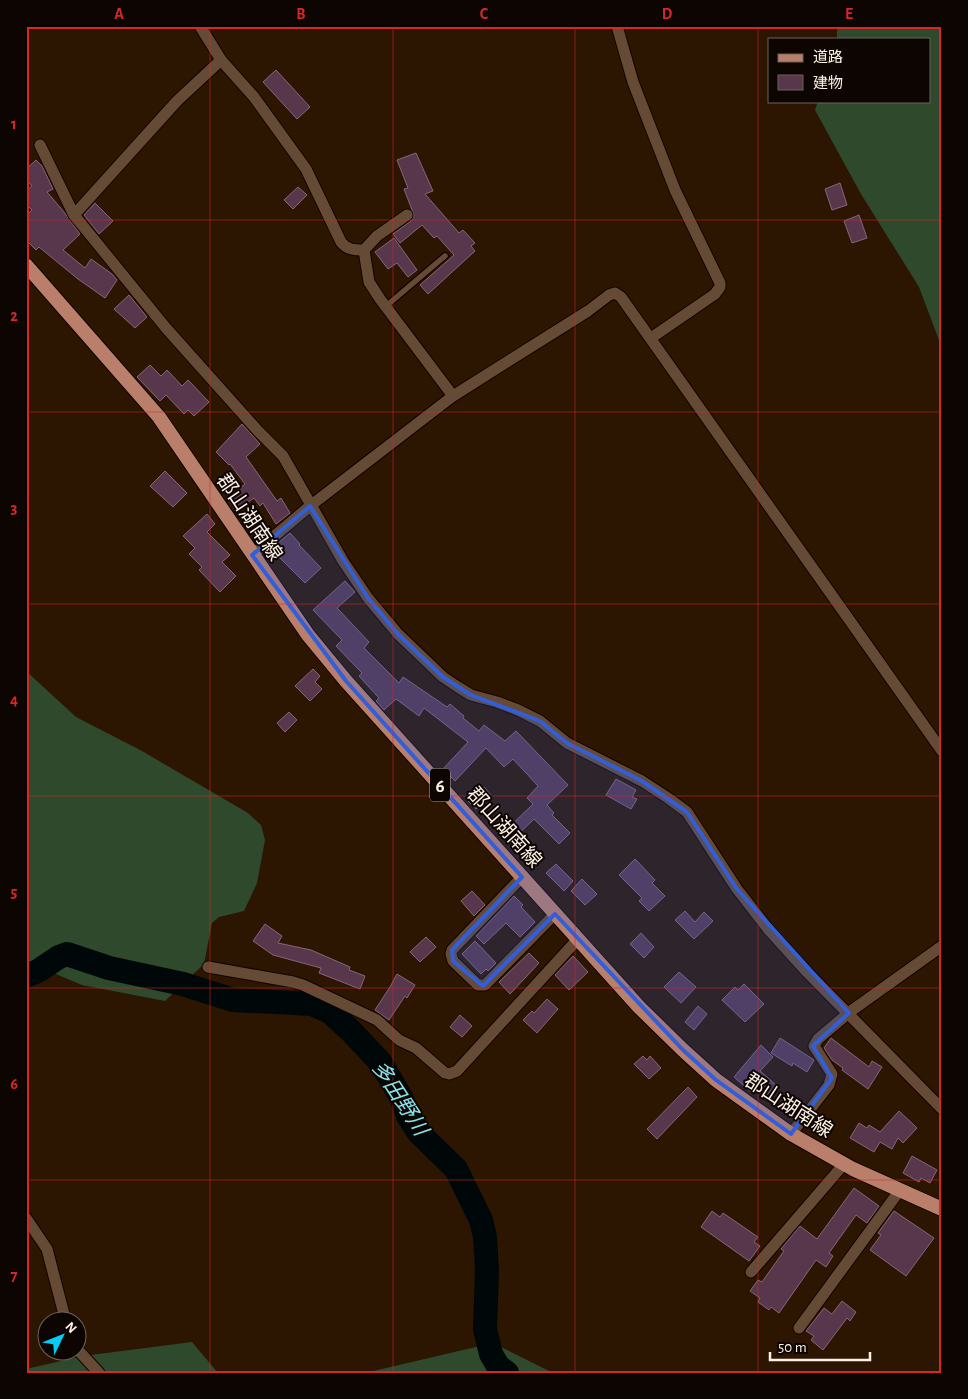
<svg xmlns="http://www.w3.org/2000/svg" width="968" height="1399" font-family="'Alegreya Sans','Noto Sans JP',sans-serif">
<rect width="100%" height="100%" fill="#2c1602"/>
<g fill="#2e492c">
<polygon points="837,26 942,26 942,348 919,287 861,194 815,110 818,101 929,101 929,39 837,39"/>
<polygon points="26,671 76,717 142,751 248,813 261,825 265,840 257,883 244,911 219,917 212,923 204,964 165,1001 82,985 44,969 26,965"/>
<polygon points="192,1342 218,1373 26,1373 26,1369 83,1356"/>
<polygon points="493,1343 553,1373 366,1373 369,1372"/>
</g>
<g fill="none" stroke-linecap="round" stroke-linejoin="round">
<polyline stroke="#000709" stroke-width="24" points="26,976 38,971 59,957 67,954 109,968 183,984 233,1000 312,1004 330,1012 352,1032 381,1063 402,1099 408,1116 419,1133 456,1169 481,1220 485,1237 487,1270 485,1329 491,1354 498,1366 507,1373"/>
</g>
<g fill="#58374c" stroke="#856679">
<polygon points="276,70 310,107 297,119 263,82"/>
<polygon points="416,153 433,191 425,194 459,233 463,230 475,243 471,246 475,251 428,294 420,285 454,255 437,236 434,238 422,225 400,243 393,234 411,221 414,215 404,189 408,188 397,160"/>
<polygon points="36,160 42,166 53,189 47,192 64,212 80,234 63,250 85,268 91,259 112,274 117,280 105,298 78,279 39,247 36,250 26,240 26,216 32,210 26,204 26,191 32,186 26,179 26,169"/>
<polygon points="840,183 847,205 832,210 825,189"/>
<polygon points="298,187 307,195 293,209 284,200"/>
<polygon points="95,203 113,221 99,234 84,215"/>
<polygon points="859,215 867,238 852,243 844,221"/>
<polygon points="394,238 417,270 408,277 397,263 388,269 375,252"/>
<polygon points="129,295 147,317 135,328 114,309"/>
<polygon points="150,365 161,376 167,370 182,386 188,380 209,402 194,416 188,410 184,414 166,395 160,401 137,377"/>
<polygon points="242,424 260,444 246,457 277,501 281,498 290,513 276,524 263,503 260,506 254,498 236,511 227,498 245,484 230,464 229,465 216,452"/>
<polygon points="165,471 187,493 173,507 150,486"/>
<polygon points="207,514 215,524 207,532 230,555 222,562 236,576 220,592 199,570 202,567 189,554 195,548 183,536"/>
<polygon points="290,533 300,544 299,545 321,568 305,583 273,551 280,545 278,543"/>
<polygon points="345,581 355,592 337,608 369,642 364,648 399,683 403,677 447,707 450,704 464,716 463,718 479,731 484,725 505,741 516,731 568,785 547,805 554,813 552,815 570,833 559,844 534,819 509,843 501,835 533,804 527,798 538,786 513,759 504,767 486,748 455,781 443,769 468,742 424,708 419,716 396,699 384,710 376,701 379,698 359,676 362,673 336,646 342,640 313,610"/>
<polygon points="313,669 320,676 315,682 322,689 310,701 295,686"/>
<polygon points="289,712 297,720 285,732 277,723"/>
<polygon points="616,779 636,790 632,797 637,799 631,809 606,795"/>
<polygon points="484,787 491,795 476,809 468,801"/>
<polygon points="635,859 655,880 652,883 665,896 649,911 639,901 642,898 619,875"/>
<polygon points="556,864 573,881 564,891 546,873"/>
<polygon points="582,879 597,894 585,905 571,891"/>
<polygon points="472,891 485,905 474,916 461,901"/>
<polygon points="514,896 523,905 521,907 535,922 520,937 506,923 484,944 476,936"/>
<polygon points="685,911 695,922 704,912 713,921 694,939 675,920"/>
<polygon points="265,924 282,936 278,943 311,950 350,967 349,970 365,976 360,989 319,973 321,968 273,955 253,941"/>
<polygon points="641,933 654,947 644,958 630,944"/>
<polygon points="426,937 436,947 420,962 410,952"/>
<polygon points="475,941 496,963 488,971 486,969 481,974 462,954"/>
<polygon points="529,953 539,963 510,994 499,982"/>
<polygon points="573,956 588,972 569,990 555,975"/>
<polygon points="679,972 696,987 681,1003 664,987"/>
<polygon points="397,974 415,985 407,998 405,996 389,1020 375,1010 390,987"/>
<polygon points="744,984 764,1004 745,1022 722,1000 735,987 738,990"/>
<polygon points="547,999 558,1009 537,1033 523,1020 532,1011 534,1013"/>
<polygon points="698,1006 707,1014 694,1030 685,1022"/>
<polygon points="460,1015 472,1026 462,1037 450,1027"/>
<polygon points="780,1038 814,1060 807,1072 793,1063 792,1066 771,1053"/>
<polygon points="831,1038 869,1067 872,1061 882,1067 868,1089 842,1070 843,1068 832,1060 824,1048"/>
<polygon points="761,1045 773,1057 760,1071 776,1085 765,1097 755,1088 751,1092 734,1077"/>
<polygon points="643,1056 647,1060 650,1056 661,1068 649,1079 634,1064"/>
<polygon points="688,1087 697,1097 657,1139 647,1129"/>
<polygon points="899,1111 917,1128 903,1143 898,1138 892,1149 880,1142 874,1152 850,1138 859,1123 867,1128 869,1125 880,1132"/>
<polygon points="912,1156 937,1170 930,1183 921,1178 919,1182 903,1173"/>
<polygon points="854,1188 879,1206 867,1223 856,1215 829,1253 833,1256 826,1267 816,1260 779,1313 771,1307 769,1310 758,1302 760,1298 750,1291 758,1280 762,1282 784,1251 781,1249 800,1226 817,1239"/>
<polygon points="712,1211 720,1217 723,1213 758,1237 754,1242 760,1246 749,1261 701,1227"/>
<polygon points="894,1211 934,1238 906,1276 870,1250 881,1235 878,1233"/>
<polygon points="842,1301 856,1312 850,1321 847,1318 823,1350 811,1340 814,1336 806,1331 824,1308 832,1314"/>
</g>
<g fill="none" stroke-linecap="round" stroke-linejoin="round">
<g stroke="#130200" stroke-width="8">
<polyline id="service" points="385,307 445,256"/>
</g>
<g stroke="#130200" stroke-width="13">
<g id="minor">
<path d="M200,26L221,60L254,97L306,169L341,242C347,250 355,250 364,250"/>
<polyline points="617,26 633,82 675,190 720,283 720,287 715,294 651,338"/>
<polyline points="40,145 74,215 166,328 258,431 283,456 343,561 368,598 398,634 443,677 458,687 471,695 497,702 518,710 540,721 567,743 642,781 668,798 687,812 737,889 768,929 807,972 942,1109"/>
<polyline points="74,215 177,101 221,60"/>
<polyline points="407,215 377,236 364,250 369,282 380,299 453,396"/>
<polyline points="252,555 310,506 453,396 588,311 609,295 615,293 621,297 942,751"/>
<polyline points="522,877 452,950 451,954 453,961 478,985 485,985 555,914"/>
<polyline points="208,967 293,982 303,985 377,1020 399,1040 416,1048 445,1073 449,1074 457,1071 578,939"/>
<polyline points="791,1134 829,1085 832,1074 814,1046 818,1039 851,1011 942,946"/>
<polyline points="26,1218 47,1249 66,1322"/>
<polyline points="751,1272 844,1164"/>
<polyline points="799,1328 900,1190"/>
<polyline points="78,1350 99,1373"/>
</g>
</g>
<g stroke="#130200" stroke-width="16">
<polyline id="primary" points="26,265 159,417 308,635 346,681 639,1007 683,1050 716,1080 791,1134 853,1169 942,1209"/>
</g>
<use href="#service" stroke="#654b35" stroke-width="5.5"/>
<use href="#minor" stroke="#654b35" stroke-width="11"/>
<use href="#primary" stroke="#ba7f6b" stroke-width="14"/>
</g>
<path fill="#335ed9" fill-opacity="0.2" stroke="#335ed9" stroke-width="4" stroke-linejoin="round" d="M310,506L368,598L398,634L443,677L471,695L540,721L567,743L642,781L687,812L737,889L849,1013L813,1046L832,1078L791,1134L716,1080L683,1050L555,914L483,986L453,961L452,950L522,877L346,681L252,555Z"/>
<path fill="none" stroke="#d62828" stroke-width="1" stroke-opacity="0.55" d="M210,26V1373M393,26V1373M575,26V1373M758,26V1373M26,220H942M26,412H942M26,604H942M26,796H942M26,988H942M26,1180H942"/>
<g text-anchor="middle" stroke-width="4" stroke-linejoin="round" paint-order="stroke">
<rect fill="#0d0501" stroke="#b5aaa1" stroke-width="1" x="430" y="768.5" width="20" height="33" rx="4"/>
<g font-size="19" font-weight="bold" fill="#fdf1e6">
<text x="440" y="792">6</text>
</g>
<g font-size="20" fill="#fdf1e6" stroke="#0d0501">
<text transform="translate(250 517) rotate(56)" y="7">郡山湖南線</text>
<text transform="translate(505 827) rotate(48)" y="7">郡山湖南線</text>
<text transform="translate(789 1105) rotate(33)" y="7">郡山湖南線</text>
</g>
<g font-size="21" font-style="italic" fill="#87e2ea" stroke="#0d0501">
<text transform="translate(400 1098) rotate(57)" y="7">多田野川</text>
</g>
</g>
<rect width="968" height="1399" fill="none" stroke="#0d0501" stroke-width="55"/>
<rect x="768" y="38" width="162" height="65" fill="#0d0501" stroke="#6d635d"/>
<rect x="778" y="54" width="25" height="8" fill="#ba7f6b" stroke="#6d635d"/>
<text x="813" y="62" font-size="15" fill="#fdf1e6">道路</text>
<rect x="778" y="75" width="25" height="15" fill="#58374c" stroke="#6d635d"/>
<text x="813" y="88" font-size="15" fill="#fdf1e6">建物</text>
<g transform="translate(62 1336) rotate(47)"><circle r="24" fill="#0d0501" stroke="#6d635d"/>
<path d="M0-4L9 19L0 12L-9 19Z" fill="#05cbf9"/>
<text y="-8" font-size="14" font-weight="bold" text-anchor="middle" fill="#fdf1e6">N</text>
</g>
<path d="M770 1352v8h100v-8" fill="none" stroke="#fdf1e6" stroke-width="2.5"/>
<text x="778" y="1352" font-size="15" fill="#fdf1e6" stroke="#0d0501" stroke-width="4" paint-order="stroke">50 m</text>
<rect x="28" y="28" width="912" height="1344" fill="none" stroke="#d62828" stroke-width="2"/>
<g font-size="16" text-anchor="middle" font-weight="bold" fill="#d62828">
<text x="119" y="19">A</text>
<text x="301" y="19">B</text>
<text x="484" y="19">C</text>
<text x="667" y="19">D</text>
<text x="849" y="19">E</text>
<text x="14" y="129">1</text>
<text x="14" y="321">2</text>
<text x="14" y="513">3</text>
<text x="14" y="705">4</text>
<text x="14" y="897">5</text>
<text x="14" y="1089">6</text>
<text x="14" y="1281">7</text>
</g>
</svg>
